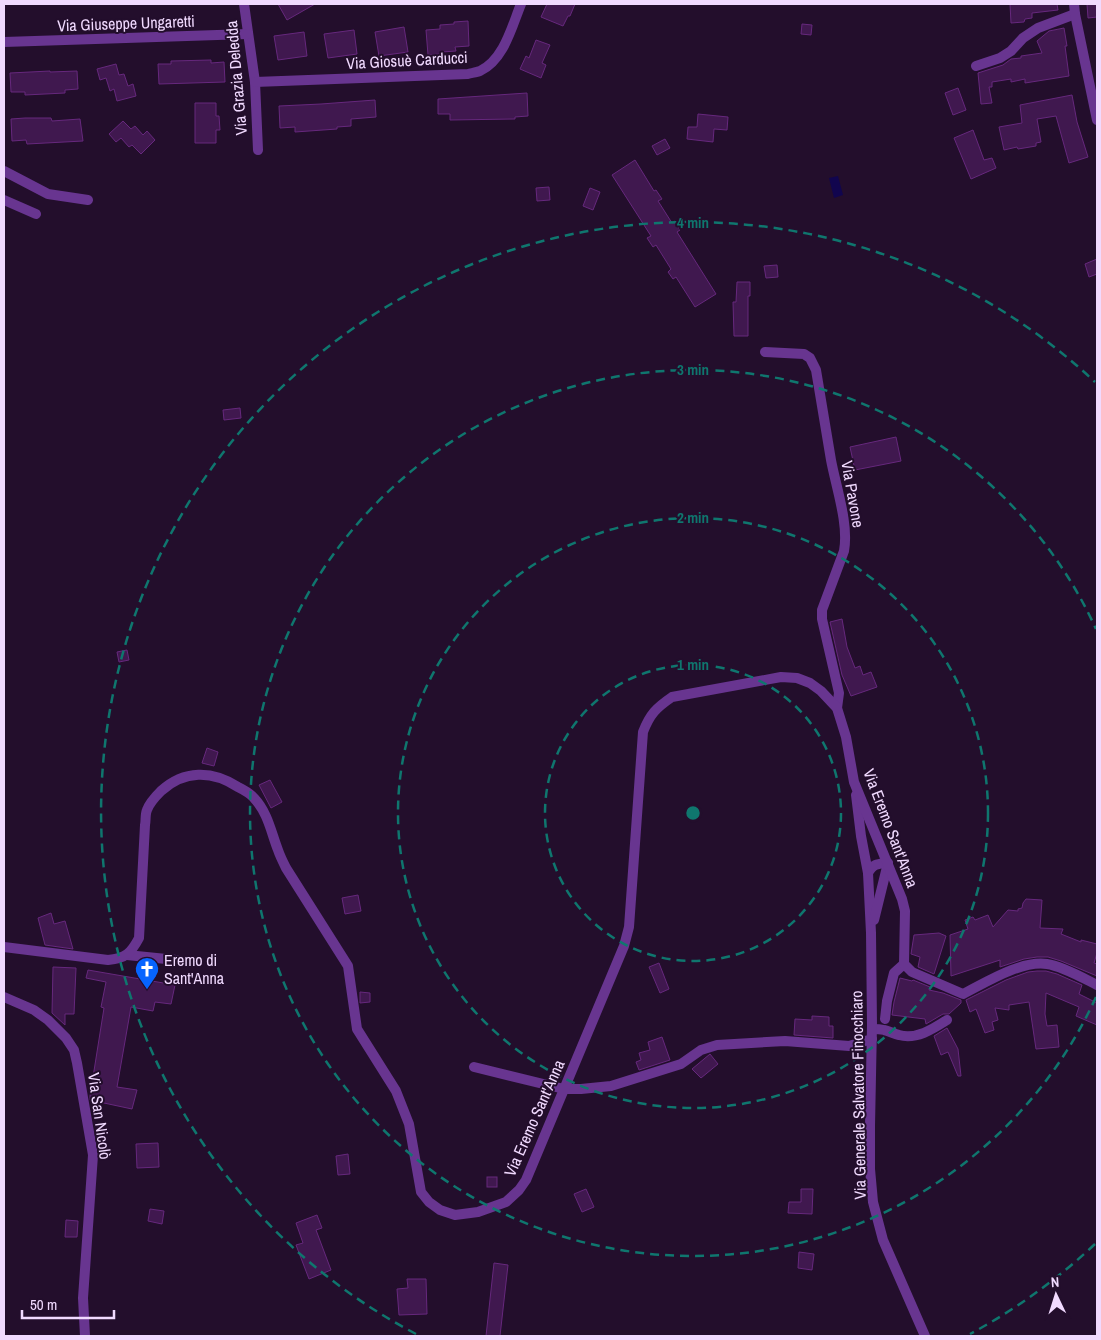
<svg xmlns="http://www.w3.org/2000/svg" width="1101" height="1340" font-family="'Archivo Narrow',sans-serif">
<rect width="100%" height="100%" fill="#230e2c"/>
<polygon fill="#11054e" points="838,176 843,195 834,198 829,178"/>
<g fill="#40184f" stroke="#66287d">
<polygon points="278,4 315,4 287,20"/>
<polygon points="547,4 575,4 570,16 568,16 563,26 541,17"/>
<polygon points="1010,4 1057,4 1058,10 1032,13 1032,18 1025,19 1024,22 1011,23"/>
<polygon points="1087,4 1097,4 1097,17 1088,18"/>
<polygon points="468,21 469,46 455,47 456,51 442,52 442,54 428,55 426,30 440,29 440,25 454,24 454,22"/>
<polygon points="802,24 812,25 811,35 801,34"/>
<polygon points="404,27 408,52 379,56 375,32"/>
<polygon points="1064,28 1067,46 1065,46 1069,76 1025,83 1025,79 1011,82 1011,79 992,82 992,87 989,87 992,103 981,104 978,73 1003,65 1011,59 1021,58 1021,56 1042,53 1037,41 1049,31"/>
<polygon points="354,30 357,54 328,58 324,34"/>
<polygon points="304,32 307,56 278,60 274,36"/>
<polygon points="536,40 550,45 542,63 546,65 541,78 520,69 526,56 529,58"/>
<polygon points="211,60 211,63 224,62 225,82 159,84 158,64 171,64 171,61"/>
<polygon points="116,64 119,75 124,74 128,86 133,84 136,96 117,101 114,89 110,91 106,78 100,80 97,69"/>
<polygon points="50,71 50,72 77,71 78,89 65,90 65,93 25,95 25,92 11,92 10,73"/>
<polygon points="958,88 966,110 953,115 945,93"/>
<polygon points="527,93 528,116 515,117 515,119 450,120 450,114 438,114 438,99"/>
<polygon points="1072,95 1077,122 1088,157 1069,163 1056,116 1037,119 1041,142 1036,143 1036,146 1018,149 1017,147 1004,150 999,127 1022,123 1020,105"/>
<polygon points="375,100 376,117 351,119 351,126 337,127 337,129 295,132 295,127 280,128 279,106 321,104"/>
<polygon points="195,103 216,103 216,116 219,116 220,130 216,130 216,143 195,143"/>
<polygon points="698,114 728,117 727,130 714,129 713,142 687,139 688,127 697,127"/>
<polygon points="25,118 51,118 52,121 80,119 83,141 27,144 26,140 12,141 11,119"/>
<polygon points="123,121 131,129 135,126 143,135 147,131 155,140 141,154 132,145 129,147 121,138 116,142 109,134"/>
<polygon points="973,130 984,160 992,158 996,168 971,179 954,138"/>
<polygon points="665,139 670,148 657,155 652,146"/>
<polygon points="635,160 654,191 656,190 662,199 658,201 672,223 675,221 680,230 677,232 716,294 695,307 676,277 673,279 668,272 671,269 656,245 653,247 647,238 651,236 612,175"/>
<polygon points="549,187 550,200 537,201 536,188"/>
<polygon points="590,188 600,192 593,210 583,206"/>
<polygon points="1097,259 1097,274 1089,277 1085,264"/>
<polygon points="777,265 778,277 766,278 764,266"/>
<polygon points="737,282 750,282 750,296 748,296 748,336 734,336 733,302 736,302"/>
<polygon points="240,408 241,418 224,420 223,410"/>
<polygon points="896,437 901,461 855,470 850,447"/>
<polygon points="842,619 847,647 855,668 860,666 863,675 871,672 877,687 851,696 842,675 830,622"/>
<polygon points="127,650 129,660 119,662 117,652"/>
<polygon points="207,748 218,752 214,766 202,763"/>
<polygon points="270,780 282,802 271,808 259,785"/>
<polygon points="358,895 361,911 345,914 342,898"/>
<polygon points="1026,899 1042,900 1040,928 1063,929 1061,934 1081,942 1081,940 1097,944 1097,953 1094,963 1097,964 1097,976 1061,961 1048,957 1037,957 1024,959 1000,967 1000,960 951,976 950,935 968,929 965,920 973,917 975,920 988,915 993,927 1008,910 1018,911 1018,909 1022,908 1023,903"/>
<polygon points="51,913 54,924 65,921 73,949 45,945 38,918"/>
<polygon points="939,933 946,936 934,974 918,967 920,957 911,954 914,935"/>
<polygon points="659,963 669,989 660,993 649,967"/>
<polygon points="53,967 76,968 74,1014 65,1014 65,1025 52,1013"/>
<polygon points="88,970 175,985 171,1004 155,1002 153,1011 131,1007 117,1087 137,1090 132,1109 90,1100 90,1096 104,1008 101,1007 106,982 86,978"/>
<polygon points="1037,971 1046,971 1057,974 1082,985 1079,994 1097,1003 1097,1025 1076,1016 1079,1007 1046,993 1045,1014 1047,1026 1057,1025 1059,1047 1036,1049 1029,1002 1009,1005 1009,1010 995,1008 998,1020 992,1022 994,1030 985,1033 976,1009 970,1012 966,1000 1006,980 1028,972"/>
<polygon points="900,978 912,981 913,980 930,987 929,990 943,993 961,1000 961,1003 949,1014 943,1014 926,1024 925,1019 892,1015 894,1002"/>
<polygon points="360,992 370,993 370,1002 360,1003"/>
<polygon points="812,1016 829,1017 829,1026 833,1026 833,1038 794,1035 795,1019 812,1020"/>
<polygon points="947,1028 958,1049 961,1076 958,1076 948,1052 941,1055 934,1036"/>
<polygon points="662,1037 670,1060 639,1070 636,1062 641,1060 639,1053 650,1050 648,1042"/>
<polygon points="710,1054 718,1064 701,1078 692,1069"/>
<polygon points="158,1143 159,1167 137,1168 136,1144"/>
<polygon points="348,1154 350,1174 338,1175 336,1156"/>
<rect x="487" y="1177" width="10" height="10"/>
<polygon points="586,1189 594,1207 582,1212 574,1194"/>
<polygon points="801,1189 813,1189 812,1214 788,1213 789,1202 801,1202"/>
<polygon points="150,1209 164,1211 162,1224 148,1221"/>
<polygon points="317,1215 322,1228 316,1230 331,1270 309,1279 296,1245 303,1243 296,1223"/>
<polygon points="66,1220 78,1221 77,1237 65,1237"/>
<polygon points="799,1252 814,1254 812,1270 798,1268"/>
<polygon points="494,1263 508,1265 500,1336 486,1336"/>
<polygon points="407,1279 426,1279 427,1314 399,1315 397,1289 408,1288"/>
</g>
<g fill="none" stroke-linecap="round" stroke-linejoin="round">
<polyline stroke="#683590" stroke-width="10" points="474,1067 564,1089"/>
<g stroke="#683590" stroke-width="10">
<polyline points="244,4 255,82 258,150"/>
<polyline points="4,42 248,34"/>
<polyline points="976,66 1000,58 1011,51 1023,38 1038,28 1075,14"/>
<path d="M255,82L468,74C472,73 477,72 480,71C504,60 512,26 521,4"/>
<polyline points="4,171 48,194 88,200"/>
<polyline points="4,200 36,214"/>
<path d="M765,352L804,354L810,358L816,370C821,400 826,430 831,460C836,487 849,524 844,551L822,610V619L839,693L837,708"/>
<path d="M868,873C874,863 878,864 888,863"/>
<polyline points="127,955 176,960"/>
<polyline points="885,1019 887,1001 894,973 904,964"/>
<path d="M872,1029C876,1029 880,1029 884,1030C889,1031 894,1034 899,1035C916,1040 933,1029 947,1020"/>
<polyline points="564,1089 581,1089 611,1086 681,1064 701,1050 717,1045 785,1041 849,1046 872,1039"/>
</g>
<g stroke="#683590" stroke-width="10">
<polyline points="1074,4 1075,14 1097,120"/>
<polyline points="856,795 861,836 868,873 871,933 872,1025 870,1126 870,1169 873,1202 883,1240 925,1336"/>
<polyline points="874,920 888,863"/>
<path d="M4,947L108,960C126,958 131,953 139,938L145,825C146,821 145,814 147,810C149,804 156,796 161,791C184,770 212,770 238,787C244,790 250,793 254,798C268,813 271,832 278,850C280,856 283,862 286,868L348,966L357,1029L396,1091L409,1124L421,1192L429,1202L440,1210L455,1215L478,1212L506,1202L519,1190L526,1180L624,946L629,927L643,732C650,714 656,708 672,697L781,677L797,678L810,683L821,691L837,708L846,737L854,782L902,899L905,911L904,964L912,972L963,994C985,983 1021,960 1047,964C1062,966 1083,978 1097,985"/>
<polyline points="4,997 34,1010 48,1020 66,1038 74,1050 77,1063 93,1155 83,1298 85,1336"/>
</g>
</g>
<g fill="none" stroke="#0f766e" stroke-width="2.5" stroke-dasharray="9 6">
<circle cx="693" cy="813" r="148"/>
<circle cx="693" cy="813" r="295"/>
<path d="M1096 997A443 443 0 1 1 1096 629"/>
<path d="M1095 1244A590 590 0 0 1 970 1334M416 1334A590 590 0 1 1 1095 382"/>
</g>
<defs>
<g id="church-pin" transform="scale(1.25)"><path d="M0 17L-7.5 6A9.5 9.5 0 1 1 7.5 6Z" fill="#0664ff" stroke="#230e2c"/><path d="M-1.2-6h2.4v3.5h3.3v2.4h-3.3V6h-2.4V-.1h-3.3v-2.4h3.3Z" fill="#fff"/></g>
</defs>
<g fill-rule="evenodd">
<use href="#church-pin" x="147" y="969"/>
</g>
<g text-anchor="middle" stroke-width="4" stroke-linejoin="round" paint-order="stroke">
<g font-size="16" fill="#f1daff" stroke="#230e2c">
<text transform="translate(126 23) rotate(-2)" y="6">Via Giuseppe Ungaretti</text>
<text transform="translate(407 60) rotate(-3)" y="6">Via Giosuè Carducci</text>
<text transform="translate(236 78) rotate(-95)" y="6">Via Grazia Deledda</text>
<text transform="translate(853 494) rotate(80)" y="6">Via Pavone</text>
<text transform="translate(891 828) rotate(69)" y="6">Via Eremo Sant'Anna</text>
<text transform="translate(858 1095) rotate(-91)" y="6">Via Generale Salvatore Finocchiaro</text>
<text transform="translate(100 1116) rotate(82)" y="6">Via San Nicolò</text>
<text transform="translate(534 1118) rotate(-66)" y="6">Via Eremo Sant'Anna</text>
</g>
<g font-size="16" fill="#f1daff" stroke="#230e2c" text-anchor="start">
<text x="164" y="966">Eremo di<tspan x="164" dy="18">Sant'Anna</tspan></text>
</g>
</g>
<circle cx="693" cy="813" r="8" fill="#0f766e" stroke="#230e2c" stroke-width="2.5"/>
<g font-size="15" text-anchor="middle" font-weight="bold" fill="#0f766e" stroke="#230e2c" stroke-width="4" stroke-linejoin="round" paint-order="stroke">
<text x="693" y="228">4 min</text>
<text x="693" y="375">3 min</text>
<text x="693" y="523">2 min</text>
<text x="693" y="670">1 min</text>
</g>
<rect width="1101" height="1340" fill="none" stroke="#f1daff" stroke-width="10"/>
<g transform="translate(1056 1295) rotate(356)" stroke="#230e2c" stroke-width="4" paint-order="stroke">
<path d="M0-4L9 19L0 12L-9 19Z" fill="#f1daff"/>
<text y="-8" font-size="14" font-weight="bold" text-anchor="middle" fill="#f1daff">N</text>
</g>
<path d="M22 1310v8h92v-8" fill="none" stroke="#f1daff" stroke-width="2.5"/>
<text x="30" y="1310" font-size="15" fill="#f1daff" stroke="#230e2c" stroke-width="4" paint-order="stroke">50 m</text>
</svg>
